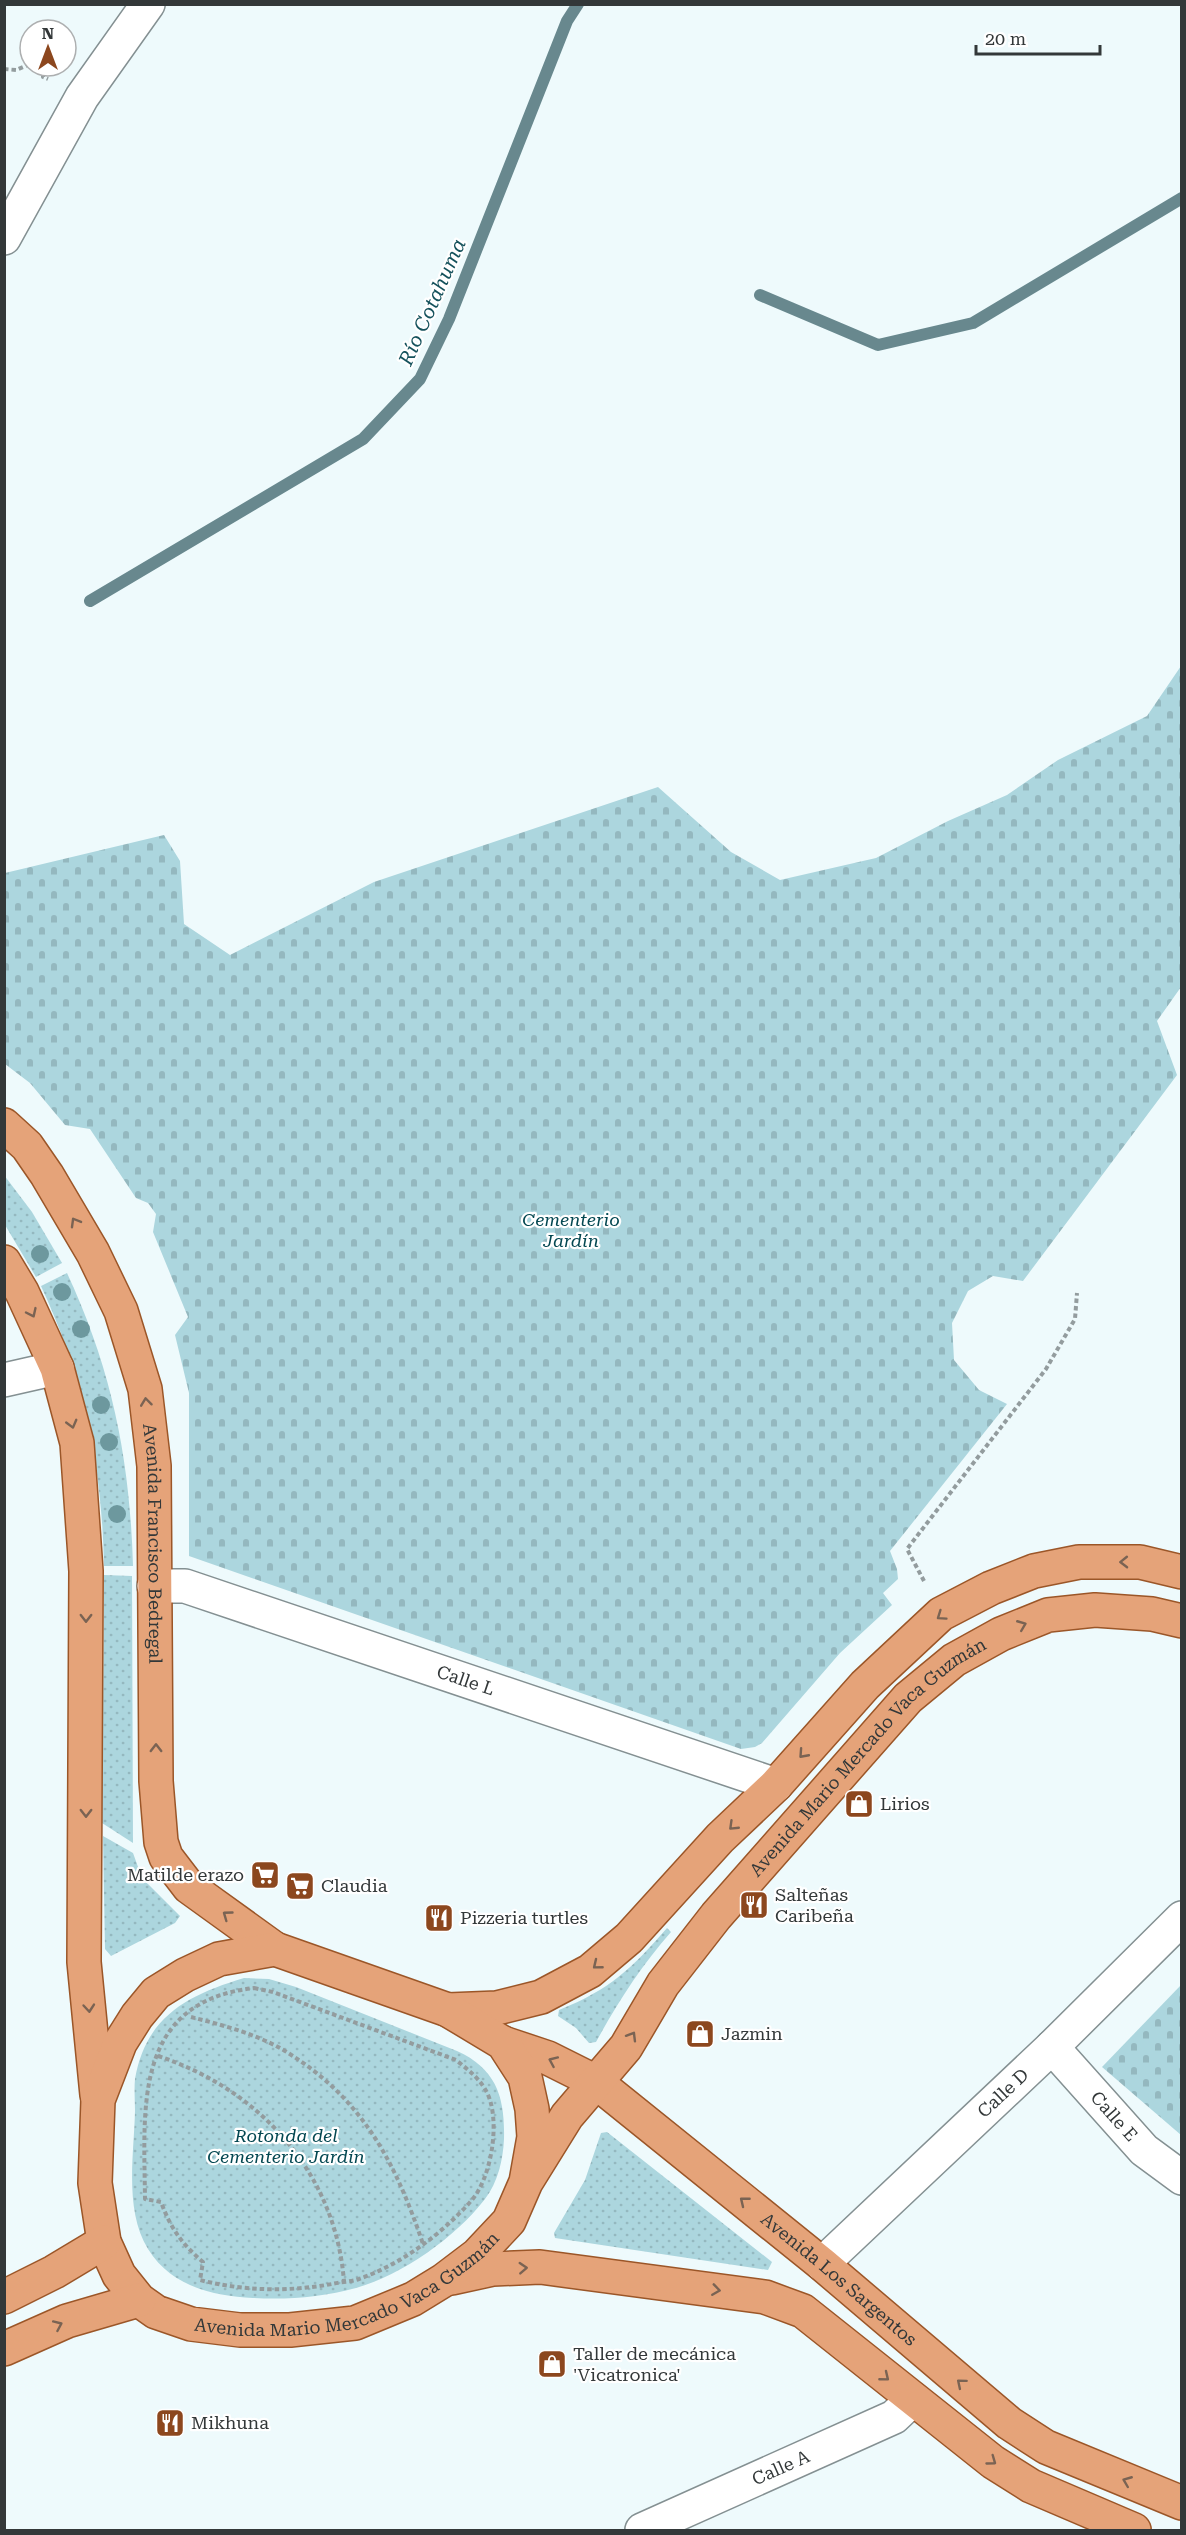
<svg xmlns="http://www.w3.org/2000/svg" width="1186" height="2535" font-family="'Roboto Serif',serif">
<defs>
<pattern id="green-dots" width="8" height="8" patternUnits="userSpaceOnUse" patternTransform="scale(1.5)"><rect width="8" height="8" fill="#acd6de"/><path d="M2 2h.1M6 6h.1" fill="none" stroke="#94b8bf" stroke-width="1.8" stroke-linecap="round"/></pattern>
<pattern id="cemetery-stones" width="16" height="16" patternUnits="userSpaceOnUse" patternTransform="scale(1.5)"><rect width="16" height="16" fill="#acd6de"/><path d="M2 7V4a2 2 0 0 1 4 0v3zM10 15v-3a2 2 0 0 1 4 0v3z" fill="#94b8bf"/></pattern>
</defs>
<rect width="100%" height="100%" fill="#eefafc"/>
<g fill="url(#green-dots)">
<polygon points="4,1175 32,1212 62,1263 36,1277 5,1225"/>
<path d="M67,1273C112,1370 130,1459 133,1566H104C102,1464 84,1379 41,1286Z"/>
<polygon points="104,1575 132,1576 133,1843 102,1823"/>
<polygon points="103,1836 133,1853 142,1878 180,1916 175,1923 111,1956 105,1949"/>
<path d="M667,1928L671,1932C641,1966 618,2002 596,2042L589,2043L576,2028L558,2016L559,2010C611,1989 631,1969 667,1928Z"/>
<path d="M244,1978L269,1979L296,1987L457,2051C497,2069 505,2098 504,2139C503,2160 498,2182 485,2199C456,2237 402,2275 356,2288C323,2297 288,2300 253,2298C212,2296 171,2286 148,2249C124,2210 134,2155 135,2111C135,2101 134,2089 135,2079C146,2016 188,1995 244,1978Z"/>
<polygon points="607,2132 772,2262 768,2270 555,2238 554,2233 585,2180 601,2133"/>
</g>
<g fill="url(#cemetery-stones)">
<polygon points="1181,666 1181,987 1157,1021 1177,1075 1023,1281 993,1276 968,1291 952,1323 954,1360 979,1390 1007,1404 890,1551 897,1569 898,1579 883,1593 892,1605 840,1653 762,1743 755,1747 741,1749 189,1556 189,1393 175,1335 188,1317 153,1232 156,1214 148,1203 136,1198 90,1129 65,1125 30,1083 5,1064 5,873 164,835 180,861 184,924 230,955 374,882 658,787 731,852 780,880 876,858 948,821 1007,795 1058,760 1147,716"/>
<polygon points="1181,1985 1181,2135 1102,2067"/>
</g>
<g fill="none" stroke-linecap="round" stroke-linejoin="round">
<g stroke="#68888e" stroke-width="12">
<polyline points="760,295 878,345 973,323 1182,198"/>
<polyline points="90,601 363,439 420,379 449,319 567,21 578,4"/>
</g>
<g stroke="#849092" stroke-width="36">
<g id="minor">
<polyline points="4,238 82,97 148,4"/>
<polyline points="4,1380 57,1368"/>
<path id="s1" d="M154,1586H185L776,1785"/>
<path id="s2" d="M1052,2047L1144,2150L1182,2178"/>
<path id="s3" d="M822,2264L1052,2047L1182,1918"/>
<path id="s4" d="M642,2530L894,2417L913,2399"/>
</g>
</g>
<g stroke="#9b5628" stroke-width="36">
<g id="major">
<path id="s5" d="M4,1125L27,1146L47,1175L93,1253L121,1311L145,1389L154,1466L156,1781L161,1842L166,1857L189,1887L275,1949"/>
<polyline points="4,1262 22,1292 57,1368 77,1443 86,1571 84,1962 97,2095"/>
<polyline points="448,2010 497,2008 541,1997 590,1971 629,1938 720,1838 776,1785 865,1685 941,1614 991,1588 1034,1571 1079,1562 1140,1562 1182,1572"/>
<path id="s6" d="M503,2043L548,2058L596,2082L822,2264L1009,2423L1046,2447L1182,2503"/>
<path id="s7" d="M526,2182L534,2137L532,2109L525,2077L503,2043L448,2010L275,1949L219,1959L185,1975L156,1993L137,2016L120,2043L98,2100L95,2183L104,2242L119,2275L139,2300L156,2312L191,2324L240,2330H290L355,2323L413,2299L444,2280L477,2255L509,2221L526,2182L567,2116L626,2047L663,1984L716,1916L908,1698L954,1660L1001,1634L1048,1615L1095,1610L1152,1614L1182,1621"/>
<polyline points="452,2278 493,2269 540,2267 765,2297 803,2311 993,2462 1031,2486 1134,2530"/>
<polyline points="4,2297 54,2272 104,2242"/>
<polyline points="4,2349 67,2321 139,2300"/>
</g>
</g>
<g stroke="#939c9e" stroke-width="4" stroke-dasharray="4.5 3" stroke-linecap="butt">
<polyline points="43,66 43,77 48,79"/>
<polyline points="4,69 16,70 30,64"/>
<polyline points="924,1581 907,1549 1046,1369 1075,1319 1077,1293"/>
<path d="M254,1988L273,1992L456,2060C467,2069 477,2076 485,2089C502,2116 492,2178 471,2201C441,2235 401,2264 359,2279C350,2282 340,2282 332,2284C288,2292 243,2291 200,2280L203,2262C182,2244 171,2229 161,2202L145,2199C144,2106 133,2002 254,1988Z"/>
<path d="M191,2017C222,2025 257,2034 285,2051C362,2098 395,2161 423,2244"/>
<path d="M158,2056C259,2089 336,2173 344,2282"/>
</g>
<use href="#minor" stroke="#fff" stroke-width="33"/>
<use href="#major" stroke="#e5a379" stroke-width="33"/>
</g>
<g fill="#6d989e">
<circle cx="40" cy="1254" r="9"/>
<circle cx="62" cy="1292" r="9"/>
<circle cx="81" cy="1329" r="9"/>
<circle cx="101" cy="1405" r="9"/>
<circle cx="109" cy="1442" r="9"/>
<circle cx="117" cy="1514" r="9"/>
</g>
<defs><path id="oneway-chevron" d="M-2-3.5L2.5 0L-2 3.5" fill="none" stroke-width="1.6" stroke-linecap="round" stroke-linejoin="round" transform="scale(1.5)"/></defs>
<g stroke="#7a6353">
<use href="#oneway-chevron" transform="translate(75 1222) rotate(-120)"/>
<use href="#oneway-chevron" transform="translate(32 1313) rotate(65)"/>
<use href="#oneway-chevron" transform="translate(146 1402) rotate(-97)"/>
<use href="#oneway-chevron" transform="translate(72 1424) rotate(75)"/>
<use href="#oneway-chevron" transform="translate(1124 1562) rotate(179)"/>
<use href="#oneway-chevron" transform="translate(941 1616) rotate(145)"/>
<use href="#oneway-chevron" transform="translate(86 1618) rotate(90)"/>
<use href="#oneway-chevron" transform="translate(1022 1625) rotate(-22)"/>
<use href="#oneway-chevron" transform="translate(156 1748) rotate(-90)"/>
<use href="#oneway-chevron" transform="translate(803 1754) rotate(132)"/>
<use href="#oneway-chevron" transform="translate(86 1813) rotate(90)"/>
<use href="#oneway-chevron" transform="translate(733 1826) rotate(136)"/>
<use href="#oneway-chevron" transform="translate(227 1915) rotate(-144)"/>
<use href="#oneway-chevron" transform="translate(597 1965) rotate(141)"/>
<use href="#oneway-chevron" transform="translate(89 2008) rotate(85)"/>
<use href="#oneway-chevron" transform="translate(632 2036) rotate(-59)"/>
<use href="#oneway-chevron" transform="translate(553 2061) rotate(-156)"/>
<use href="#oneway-chevron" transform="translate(744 2201) rotate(-141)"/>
<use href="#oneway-chevron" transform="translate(523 2268) rotate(-3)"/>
<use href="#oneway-chevron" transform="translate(716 2290) rotate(8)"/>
<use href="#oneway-chevron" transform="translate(58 2325) rotate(-24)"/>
<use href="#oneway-chevron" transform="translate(885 2377) rotate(39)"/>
<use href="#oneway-chevron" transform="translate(961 2383) rotate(-140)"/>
<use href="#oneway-chevron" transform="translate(992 2461) rotate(36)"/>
<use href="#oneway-chevron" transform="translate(1127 2481) rotate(-158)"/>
</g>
<defs>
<g id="shop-square" transform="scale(1.5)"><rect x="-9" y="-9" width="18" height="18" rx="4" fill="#8c471e" stroke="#fff"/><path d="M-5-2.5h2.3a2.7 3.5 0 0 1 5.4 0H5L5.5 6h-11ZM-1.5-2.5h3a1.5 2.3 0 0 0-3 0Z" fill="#fff"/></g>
<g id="supermarket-square" transform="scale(1.5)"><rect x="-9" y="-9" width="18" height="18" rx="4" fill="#8c471e" stroke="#fff"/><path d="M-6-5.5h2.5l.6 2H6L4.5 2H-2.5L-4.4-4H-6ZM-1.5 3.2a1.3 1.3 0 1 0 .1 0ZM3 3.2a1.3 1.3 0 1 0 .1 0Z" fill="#fff"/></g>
<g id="restaurant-square" transform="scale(1.5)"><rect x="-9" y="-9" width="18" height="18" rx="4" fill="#8c471e" stroke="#fff"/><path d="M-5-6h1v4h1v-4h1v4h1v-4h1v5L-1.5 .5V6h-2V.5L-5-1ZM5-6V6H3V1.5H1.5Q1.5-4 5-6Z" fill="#fff"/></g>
</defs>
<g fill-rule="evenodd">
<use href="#shop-square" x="859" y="1804"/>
<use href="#supermarket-square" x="265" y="1875"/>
<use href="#supermarket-square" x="300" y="1886"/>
<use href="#restaurant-square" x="754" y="1905"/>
<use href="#restaurant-square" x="439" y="1918"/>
<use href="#shop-square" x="700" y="2034"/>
<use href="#shop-square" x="552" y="2364"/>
<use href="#restaurant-square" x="170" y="2423"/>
</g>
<g text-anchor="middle" stroke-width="4.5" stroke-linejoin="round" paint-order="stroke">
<g font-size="18" font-style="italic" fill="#034751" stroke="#fff">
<text x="571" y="1226">Cementerio<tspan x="571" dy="21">Jardín</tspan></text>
<text x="286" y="2142">Rotonda del<tspan x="286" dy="21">Cementerio Jardín</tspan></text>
</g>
<g font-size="18" fill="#333839" stroke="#fff">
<text dy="6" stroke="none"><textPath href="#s5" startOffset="458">Avenida Francisco Bedregal</textPath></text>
<text dy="6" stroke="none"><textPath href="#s1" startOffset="327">Calle L</textPath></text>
<text dy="6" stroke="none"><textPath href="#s7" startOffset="1858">Avenida Mario Mercado Vaca Guzmán</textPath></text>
<text dy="6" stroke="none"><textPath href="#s3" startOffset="249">Calle D</textPath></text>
<text dy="6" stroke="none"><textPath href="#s2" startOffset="93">Calle E</textPath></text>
<text dy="6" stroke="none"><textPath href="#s7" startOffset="1083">Avenida Mario Mercado Vaca Guzmán</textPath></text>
<text dy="6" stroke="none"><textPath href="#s6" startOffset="414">Avenida Los Sargentos</textPath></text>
<text dy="6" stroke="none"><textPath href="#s4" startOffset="152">Calle A</textPath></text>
</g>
<g font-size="18" fill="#333839" stroke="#fff" text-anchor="start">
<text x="880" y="1810">Lirios</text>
<text x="244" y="1881" text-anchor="end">Matilde erazo</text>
<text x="321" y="1892">Claudia</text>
<text x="775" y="1901">Salteñas<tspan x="775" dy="21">Caribeña</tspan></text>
<text x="460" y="1924">Pizzeria turtles</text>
<text x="721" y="2040">Jazmin</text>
<text x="573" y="2360">Taller de mecánica<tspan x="573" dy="21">'Vicatronica'</tspan></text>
<text x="191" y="2429">Mikhuna</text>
</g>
<g font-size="20" font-style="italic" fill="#15525c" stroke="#fff">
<text transform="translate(432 302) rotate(-66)" y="7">Río Cotahuma</text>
</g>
</g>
<rect width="1186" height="2535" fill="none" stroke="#333839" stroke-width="12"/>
<g transform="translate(48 48)"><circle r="28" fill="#ffffff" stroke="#adafb0" stroke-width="1.5"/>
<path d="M0-4.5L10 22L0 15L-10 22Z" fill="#8c471e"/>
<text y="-9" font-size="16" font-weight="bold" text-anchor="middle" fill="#333839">N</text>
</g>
<path d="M976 45v9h124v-9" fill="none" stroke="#333839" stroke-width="3"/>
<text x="985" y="45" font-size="18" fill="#333839" stroke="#ffffff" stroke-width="4.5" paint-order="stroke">20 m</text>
</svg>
